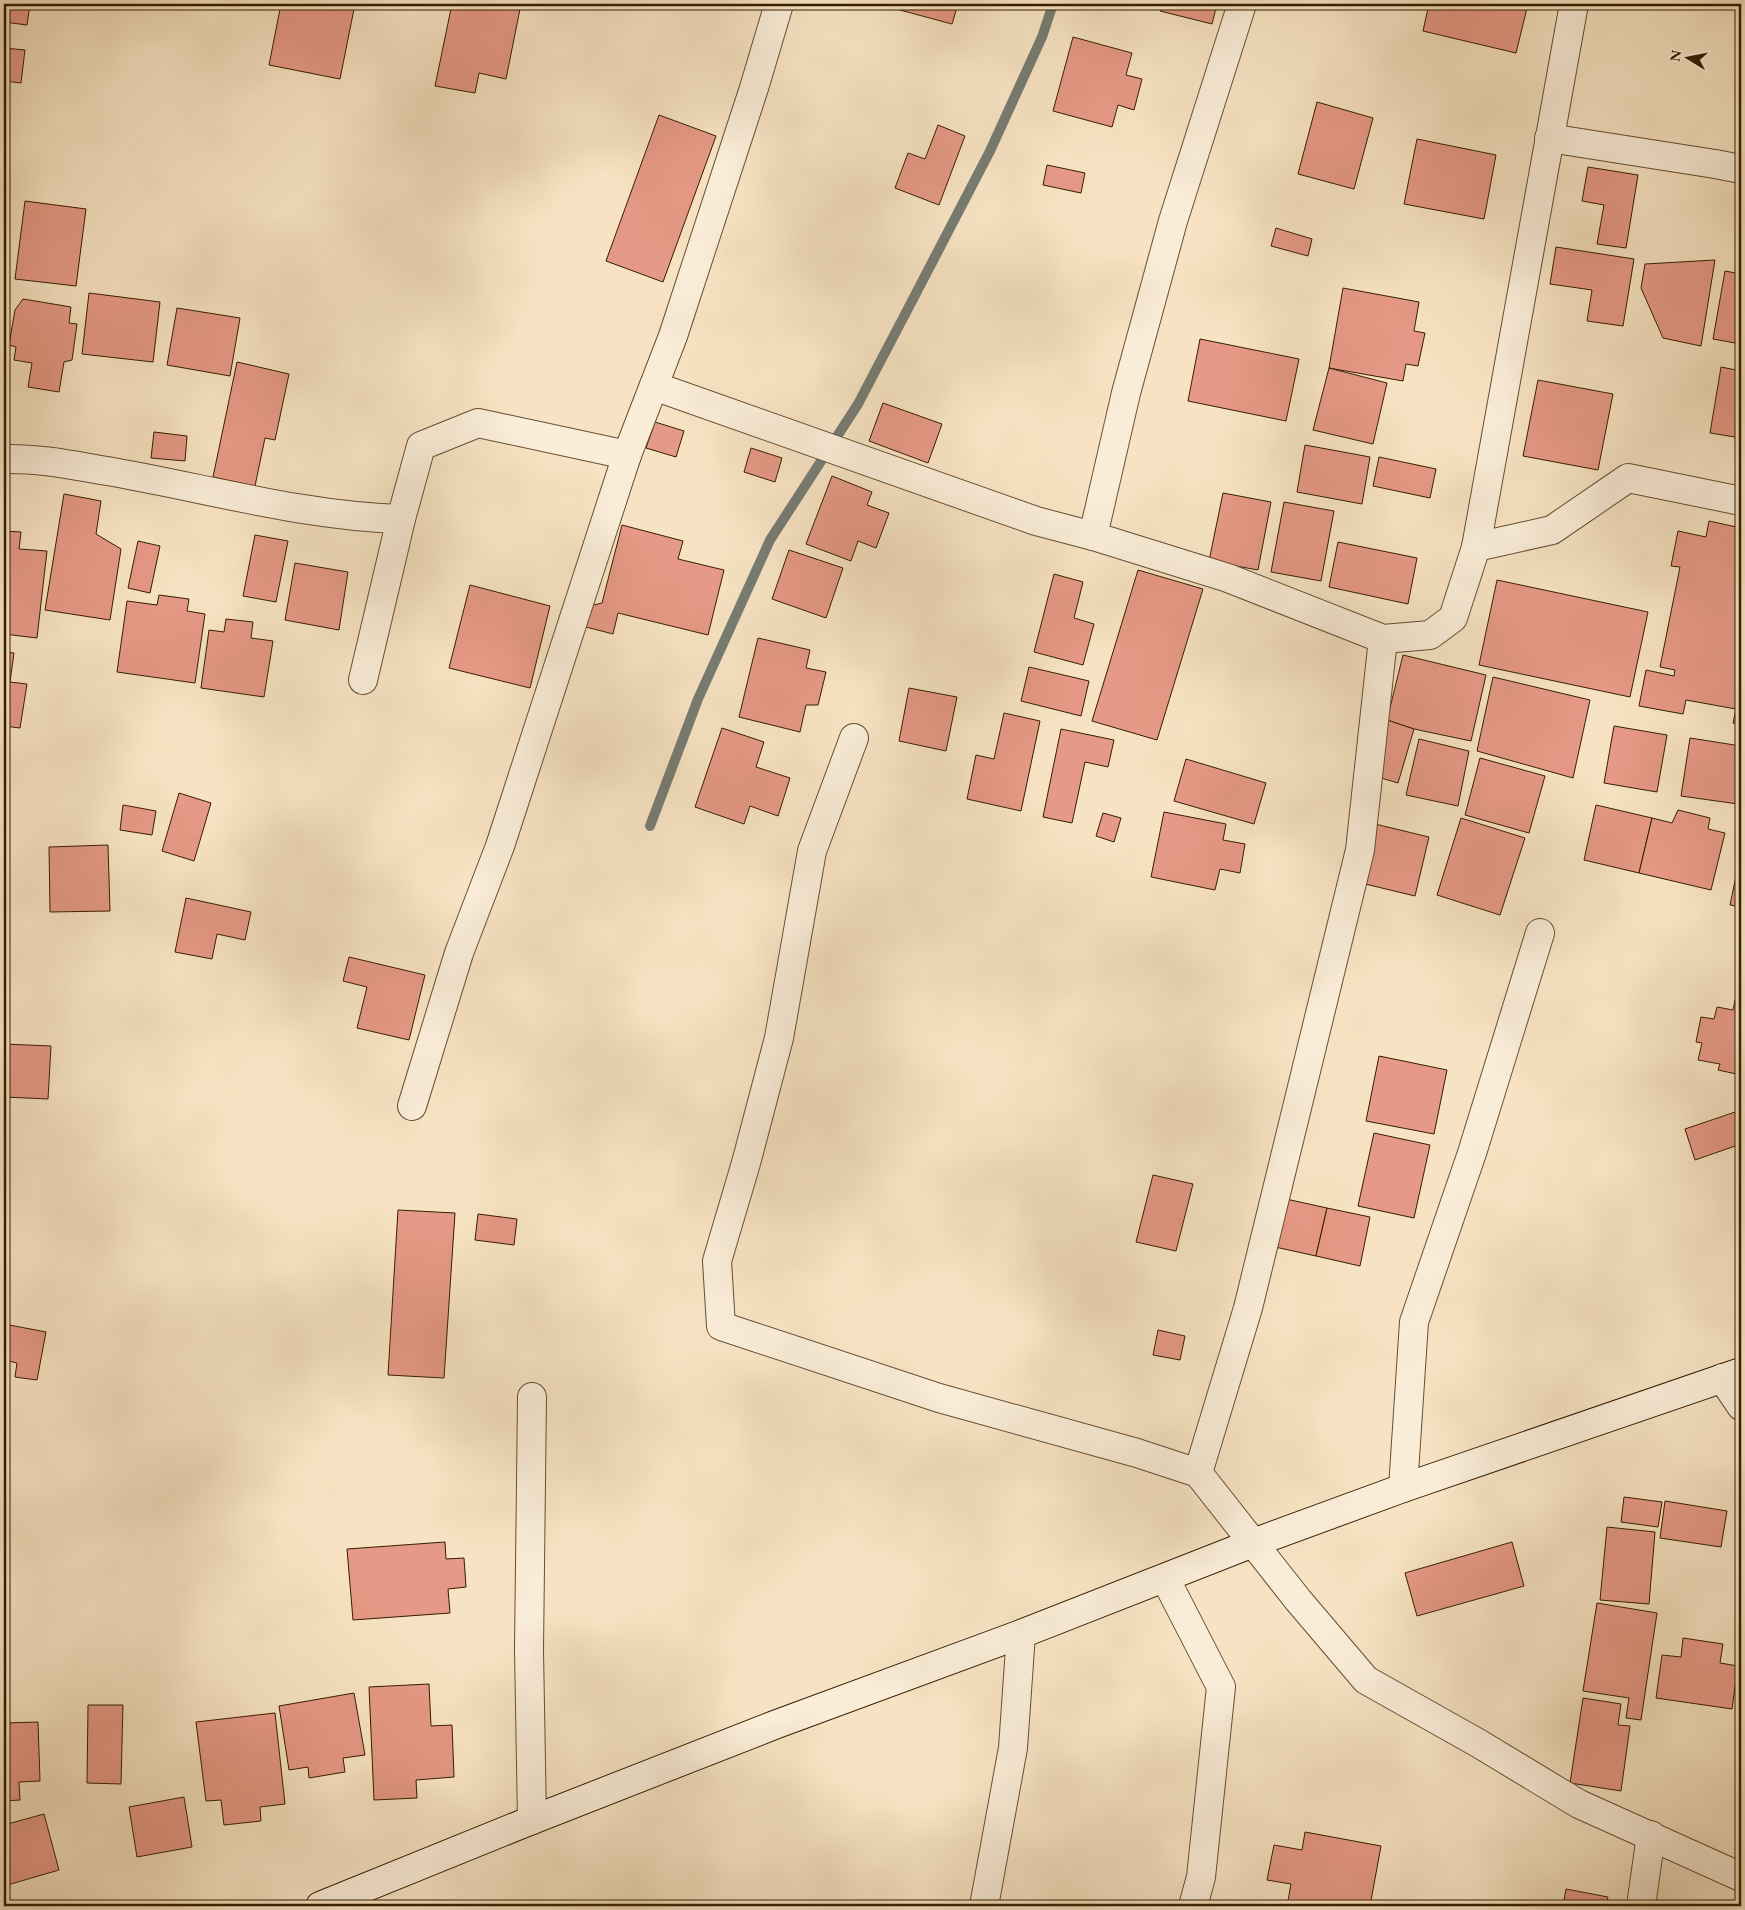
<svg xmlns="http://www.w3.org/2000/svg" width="1745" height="1910" font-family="'EB Garamond',serif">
<rect width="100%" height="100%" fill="#f7e3c3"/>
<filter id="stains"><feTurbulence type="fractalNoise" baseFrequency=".004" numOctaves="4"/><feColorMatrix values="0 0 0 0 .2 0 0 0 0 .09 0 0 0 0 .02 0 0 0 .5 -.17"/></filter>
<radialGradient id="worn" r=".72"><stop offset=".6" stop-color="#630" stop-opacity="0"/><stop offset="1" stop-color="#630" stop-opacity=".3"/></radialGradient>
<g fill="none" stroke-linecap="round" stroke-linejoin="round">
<polyline stroke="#777c73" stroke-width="10" points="650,826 698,699 770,540 858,404 912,301 990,151 1042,37 1053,4"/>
</g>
<g fill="#e69986" stroke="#351d01">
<polygon points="4,4 30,4 27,25 4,22"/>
<polygon points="281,4 355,4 340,79 269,65"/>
<polygon points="452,4 521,4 506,79 479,73 475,93 435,86"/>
<polygon points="886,4 958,4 952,24 885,6"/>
<polygon points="1162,4 1217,4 1212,24 1160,11"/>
<polygon points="1429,4 1528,4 1516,53 1423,31"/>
<polygon points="1073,37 1132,53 1126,75 1142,79 1134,110 1118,105 1112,127 1053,111"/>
<polygon points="4,48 25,50 21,83 4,81"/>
<polygon points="1317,102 1373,118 1354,189 1298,174"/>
<polygon points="659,115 716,136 663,282 606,261"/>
<polygon points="938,125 965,136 939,205 895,188 908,153 925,159"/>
<polygon points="1417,139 1496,155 1484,219 1404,204"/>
<polygon points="1047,165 1085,173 1081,193 1043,185"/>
<polygon points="1588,167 1638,175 1626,248 1597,244 1604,205 1582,201"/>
<polygon points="25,201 86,209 76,286 15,279"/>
<polygon points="1276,228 1312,239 1308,256 1271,246"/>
<polygon points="1556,247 1634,259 1623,326 1587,321 1592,290 1550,284"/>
<polygon points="1715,260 1701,346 1663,338 1641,288 1645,264"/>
<polygon points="1725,271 1741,274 1741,344 1713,339"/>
<polygon points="1343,288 1419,302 1414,331 1425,333 1418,366 1406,364 1403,381 1329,368"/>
<polygon points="89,293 160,302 153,362 82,354"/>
<polygon points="23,299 71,307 69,323 77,324 72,360 64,362 59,392 28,387 32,363 14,360 16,347 9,345 15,310"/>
<polygon points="177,308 240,318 230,376 167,365"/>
<polygon points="1200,339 1299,359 1286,421 1188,401"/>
<polygon points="237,362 289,374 275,440 265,438 255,486 213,477"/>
<polygon points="1721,367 1741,371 1741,438 1710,433"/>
<polygon points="1329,368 1387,383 1373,444 1313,430"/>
<polygon points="4,370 8,371 4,401"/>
<polygon points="1538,380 1613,394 1598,470 1523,456"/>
<polygon points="883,403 942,424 928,463 869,441"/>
<polygon points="655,422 684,431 676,457 646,448"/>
<polygon points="154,432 187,436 185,461 151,458"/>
<polygon points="1305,445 1370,457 1362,504 1297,492"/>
<polygon points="751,448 782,458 775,482 744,472"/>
<polygon points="1379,457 1436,469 1430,498 1373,486"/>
<polygon points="832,476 872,492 867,505 889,513 876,548 858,541 851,561 806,544"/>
<polygon points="1223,493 1271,502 1258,570 1209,561"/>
<polygon points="64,494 101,501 96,534 121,549 110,620 45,610"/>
<polygon points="1284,502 1334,511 1321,581 1271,572"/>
<polygon points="1709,521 1741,528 1741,725 1733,723 1736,709 1686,700 1683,714 1639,706 1646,670 1674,676 1675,670 1660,667 1680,567 1671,566 1678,531 1706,537"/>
<polygon points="622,525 683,541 678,559 724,570 708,635 618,613 613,634 586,627 582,608 602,603"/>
<polygon points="4,531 21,532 19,549 47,551 37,638 4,634"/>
<polygon points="255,535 288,541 276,602 243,596"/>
<polygon points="138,541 160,546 150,593 128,588"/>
<polygon points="1338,542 1417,558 1408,604 1329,587"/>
<polygon points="789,550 843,568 826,618 772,599"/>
<polygon points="295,563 348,572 339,630 285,620"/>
<polygon points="1138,570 1203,589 1157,740 1092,721"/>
<polygon points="1054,574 1083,582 1074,618 1094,624 1083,665 1034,652"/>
<polygon points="1497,580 1648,612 1630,697 1479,665"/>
<polygon points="470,585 550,606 530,688 449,668"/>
<polygon points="159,595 189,599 187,611 205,614 195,683 117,672 127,601 157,605"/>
<polygon points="226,619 253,622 251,638 273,641 264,697 201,688 209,630 224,632"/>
<polygon points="758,638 810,650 806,668 826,672 818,705 806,705 800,732 739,717"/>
<polygon points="4,652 14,653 10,682 27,684 20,728 4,726"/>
<polygon points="1403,655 1486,675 1471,741 1414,729 1387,720"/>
<polygon points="1029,667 1089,681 1081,716 1021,701"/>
<polygon points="1493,677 1590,700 1573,778 1477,751"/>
<polygon points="909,688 957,697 946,751 899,741"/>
<polygon points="1004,713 1040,721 1021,811 967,799 976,755 994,759"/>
<polygon points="1387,720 1414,729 1398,783 1371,775"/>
<polygon points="1614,726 1667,735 1657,792 1604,783"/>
<polygon points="722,728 764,742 756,767 790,778 778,816 750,806 744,824 695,807"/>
<polygon points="1061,729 1114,740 1108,767 1085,762 1072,823 1043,817"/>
<polygon points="1690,738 1741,746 1741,778 1738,804 1681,796"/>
<polygon points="1419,739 1469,751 1458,806 1406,795"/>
<polygon points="1480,758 1545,776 1529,833 1465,815"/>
<polygon points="1186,759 1266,783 1254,824 1174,801"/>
<polygon points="179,793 211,803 194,861 162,851"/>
<polygon points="123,805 156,811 152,835 120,830"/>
<polygon points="1596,805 1652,818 1639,873 1584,860"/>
<polygon points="1678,810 1710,818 1708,829 1725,833 1711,890 1639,873 1652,818 1672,823"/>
<polygon points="1164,812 1226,824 1223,840 1245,844 1240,873 1220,869 1215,890 1151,877"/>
<polygon points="1103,813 1121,818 1114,842 1096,836"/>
<polygon points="1461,818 1525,838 1500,915 1437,895"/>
<polygon points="1375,824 1429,837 1415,896 1361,883"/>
<polygon points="108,845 110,911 50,912 49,847"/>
<polygon points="1741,852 1741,907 1730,905"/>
<polygon points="186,898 251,912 245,940 217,934 212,959 175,952"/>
<polygon points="349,957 425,975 409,1040 357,1028 367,987 343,981"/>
<polygon points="1735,1000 1741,1001 1741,1075 1718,1070 1720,1064 1698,1060 1702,1043 1696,1042 1701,1017 1714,1019 1717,1007 1733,1010"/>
<polygon points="4,1044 51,1046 48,1099 4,1097"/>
<polygon points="1379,1056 1447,1070 1434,1134 1366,1121"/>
<polygon points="1741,1110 1741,1144 1695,1160 1685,1129"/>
<polygon points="1374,1133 1430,1145 1414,1218 1358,1206"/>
<polygon points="1153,1175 1193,1184 1176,1251 1136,1242"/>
<polygon points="1286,1199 1327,1208 1316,1256 1275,1247"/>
<polygon points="1327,1208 1370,1217 1360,1266 1316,1256"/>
<polygon points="398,1210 455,1213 444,1378 388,1375"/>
<polygon points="478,1214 517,1219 514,1245 475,1240"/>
<polygon points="4,1324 46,1332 37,1380 15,1377 17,1363 4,1360"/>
<polygon points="1158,1330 1185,1336 1180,1360 1153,1355"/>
<polygon points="1624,1497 1662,1502 1658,1527 1621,1522"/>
<polygon points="1665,1501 1727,1511 1721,1547 1660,1538"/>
<polygon points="1607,1527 1655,1532 1649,1604 1600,1600"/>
<polygon points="445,1542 446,1559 464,1558 466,1587 448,1589 450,1613 353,1620 347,1549"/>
<polygon points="1512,1542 1524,1586 1417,1616 1405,1573"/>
<polygon points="1597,1603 1657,1613 1641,1720 1626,1718 1629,1698 1583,1691"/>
<polygon points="1683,1638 1723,1644 1720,1663 1738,1666 1732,1709 1656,1698 1662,1655 1681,1657"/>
<polygon points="429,1684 431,1726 452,1725 454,1777 416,1780 417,1798 374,1800 369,1687"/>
<polygon points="354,1693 365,1755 343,1758 345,1772 309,1778 308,1767 289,1770 279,1706"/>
<polygon points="1583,1698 1621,1704 1618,1725 1630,1726 1621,1791 1570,1783"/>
<polygon points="88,1705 123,1705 121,1784 87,1783"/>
<polygon points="275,1713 285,1804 260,1807 261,1821 224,1825 221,1800 206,1801 196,1722"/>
<polygon points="38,1722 40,1781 19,1782 20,1800 4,1801 4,1723"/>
<polygon points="184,1797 192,1847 137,1857 129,1807"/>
<polygon points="44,1814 59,1870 4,1886 4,1825"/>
<polygon points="1305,1832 1381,1846 1370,1906 1287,1906 1291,1884 1267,1880 1274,1845 1302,1850"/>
<polygon points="1566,1889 1608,1897 1606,1906 1563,1906"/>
<polygon points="1505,1903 1523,1906 1505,1906"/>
</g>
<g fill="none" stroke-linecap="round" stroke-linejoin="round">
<g stroke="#664e32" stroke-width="30">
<g id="minor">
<polyline points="1549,138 1715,164 1741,169"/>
<polyline points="654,386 1036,521 1093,536 1228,578 1383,639 1430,635 1453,618 1476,547 1574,4"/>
<path d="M4,459C41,458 76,466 113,472C209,489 303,516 401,519"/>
<polyline points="1093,536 1126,393 1173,221 1242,4"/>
<polyline points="1476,547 1552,530 1628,478 1741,501"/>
<polyline points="363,680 401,519 421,446 478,423 627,455"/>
<polyline points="854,738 812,851 779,1038 746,1163 717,1261 721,1326 939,1398 1137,1453 1198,1473 1298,1600 1366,1680 1478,1743 1579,1804 1741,1877"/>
<polyline points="412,1106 459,953 500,846 627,455 673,336 754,88 779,4"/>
<polyline points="1722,1378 1741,1406"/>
<polyline points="532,1397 529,1650 532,1820"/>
<polyline points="1198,1473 1248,1308 1360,850 1383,639"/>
<polyline points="1403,1488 1414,1322 1472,1153 1540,933"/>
<polyline points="1165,1578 1221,1687 1201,1877 1193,1906"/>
<polyline points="984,1906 1013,1748 1021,1634"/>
<polyline points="1641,1906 1651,1835"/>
</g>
</g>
<g stroke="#351d01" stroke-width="30">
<polyline id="secondary" points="320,1906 532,1820 777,1724 1021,1634 1253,1543 1403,1488 1741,1372"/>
</g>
<use href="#minor" stroke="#faedd8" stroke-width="28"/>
<use href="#secondary" stroke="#faedd8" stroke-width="28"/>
</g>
<rect width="1745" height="1910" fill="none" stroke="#f7e3c3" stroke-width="20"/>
<rect x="5" y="5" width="1735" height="1900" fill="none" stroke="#351d01" stroke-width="2.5"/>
<rect x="10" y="10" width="1725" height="1890" fill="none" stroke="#351d01"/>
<g transform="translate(1688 58) rotate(280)" stroke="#faedd8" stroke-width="4" paint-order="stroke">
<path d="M0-4L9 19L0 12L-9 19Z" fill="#351d01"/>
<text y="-8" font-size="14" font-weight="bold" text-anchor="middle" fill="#351d01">N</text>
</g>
<rect width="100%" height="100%" filter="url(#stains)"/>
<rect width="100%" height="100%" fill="url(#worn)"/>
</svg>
